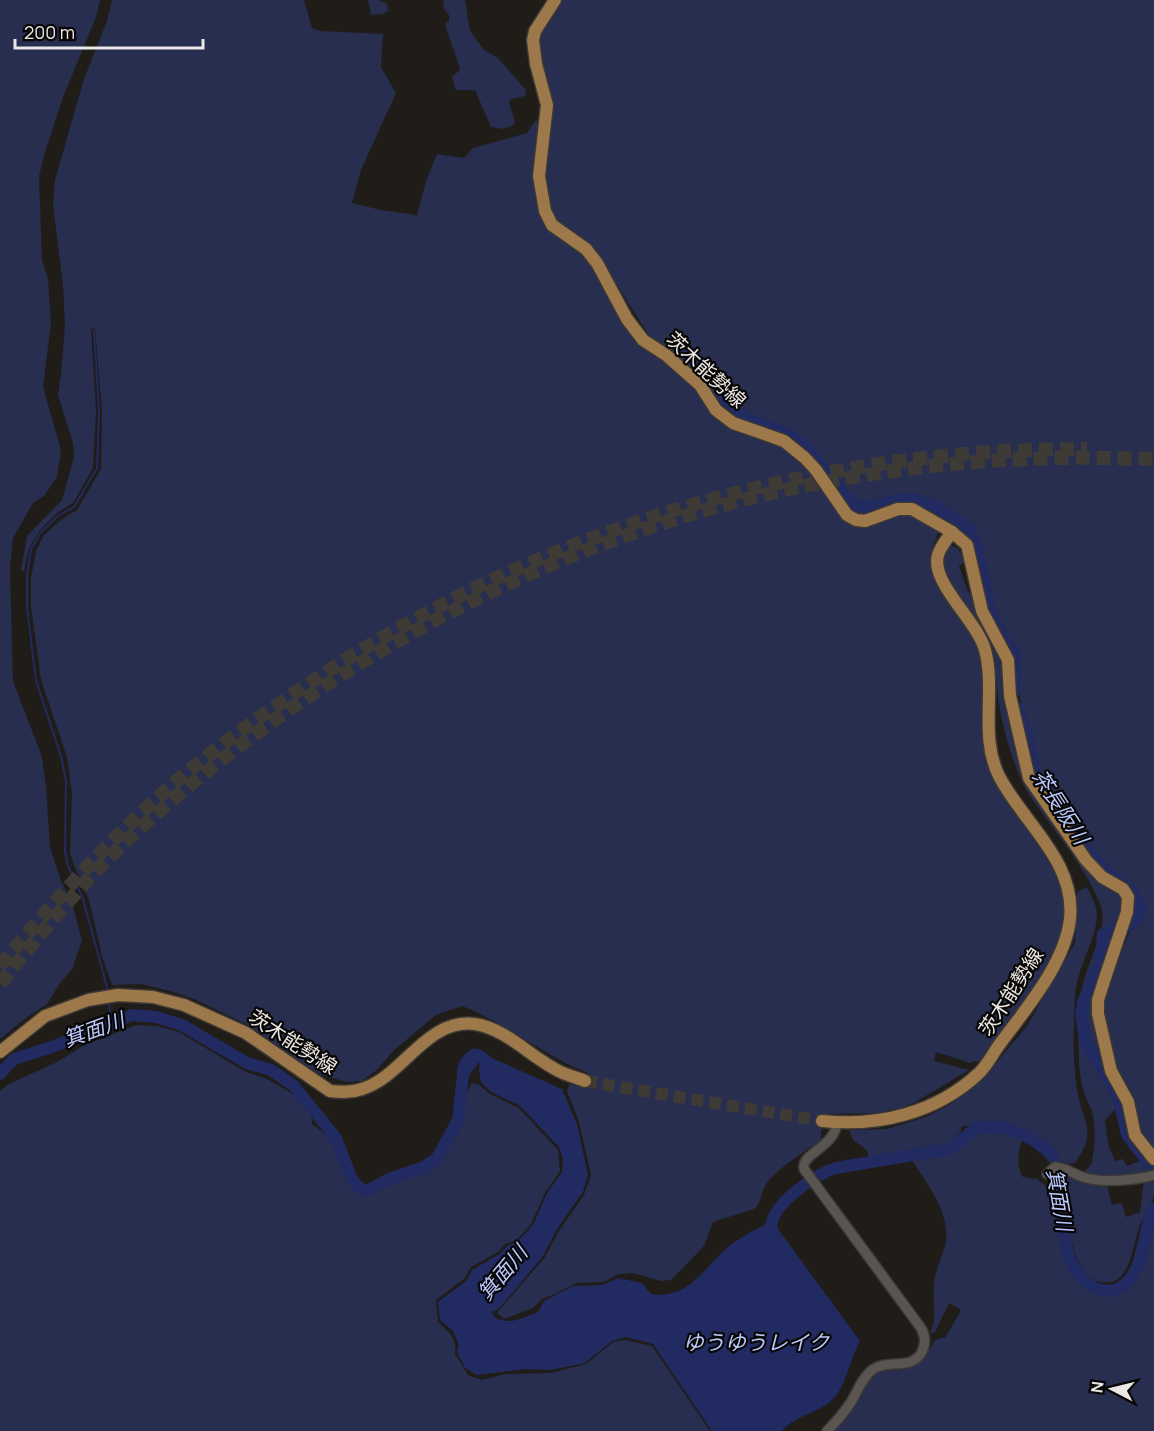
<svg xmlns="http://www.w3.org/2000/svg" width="1154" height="1431" font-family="Manrope,'Noto Sans JP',sans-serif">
<rect width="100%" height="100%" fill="#201c17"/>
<g fill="#272e4f">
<polygon points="0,0 100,0 96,17 63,97 45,152 39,176 42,260 48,279 51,323 43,387 61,450 57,477 44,496 33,503 13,538 10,567 13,681 42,757 46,787 50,848 61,881 72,903 82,941 72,969 60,983 47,1004 27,1017 0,1039"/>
<path d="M112,0H304L312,28L320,31L383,34L381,67L396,93L361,170L352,203L381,210L417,215L426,181L437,154L464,158L473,148L527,133L535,121H541L534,165L541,213L584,253L624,321L698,387L707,405L783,445L803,459L847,519L911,513L936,528L938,532L930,556L933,572L983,651L988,758L1053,858L1064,892L1065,916L1060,940L1051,960L982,1062L974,1061L970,1063L936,1052L934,1061L969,1070L914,1103L901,1108L876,1113L822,1114L821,1141C807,1149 776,1170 767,1183C761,1191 762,1203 754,1209L713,1222L704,1246L671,1280L661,1281L633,1273L619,1274L603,1282L576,1283L555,1294L542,1299L533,1308L504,1319L497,1313L545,1257L559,1231L584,1195L591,1175L579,1122L567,1091L569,1084L586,1085L588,1073C543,1056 507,1023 462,1006L436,1015L393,1051L378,1069L362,1081L347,1082L319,1074L246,1024L194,999L177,993L142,984L112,985L102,956L89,900L74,865L70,853L72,793L67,757L41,680L31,606V578L36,551L44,535L61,520L77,510L101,469L102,411L95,328L91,329L96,410L93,468L73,503L57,513L40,530L29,548L24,571H21L27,536L62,500L74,457L73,443L58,395L61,374L65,325L63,285L53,205L55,180L84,79L107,21Z"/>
<polygon points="368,0 379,0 387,4 388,11 383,14 371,15"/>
<path d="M443,0H465L470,31L484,50L497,57L526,90L525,96L511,99L509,102L515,122L513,126L502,129L491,127L475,90H456L452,77L460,70C456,53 449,40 445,23L449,21V15L444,9Z"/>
<polygon points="560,0 1154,0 1154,1152 1144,1140 1135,1118 1129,1089 1115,1070 1106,1041 1102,1001 1133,923 1133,897 1129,886 1095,865 1039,783 1010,651 992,626 983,597 976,553 969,537 950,522 915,503 898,504 871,516 854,516 788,431 752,423 738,418 720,408 704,382 648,334 602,261 554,218 550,208 545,164 552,105 536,50 540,32"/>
<path d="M952,546C960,548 962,555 965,562L959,566L968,592L975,597L999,650L1008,710L1030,790L1103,886L1120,896L1124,904L1095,996L1123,1101L1105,1120L1108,1144L1115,1161L1123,1159L1127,1166L1142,1160L1128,1141L1132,1137L1152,1162L1154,1173C1132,1178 1104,1177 1082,1174L1091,1165C1095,1151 1096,1126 1092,1111C1089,1104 1085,1097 1083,1090C1077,1065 1078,1034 1079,1008C1080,998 1082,987 1085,977C1090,959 1108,925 1101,907C1089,873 1063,843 1043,814C1037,806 1030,797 1025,788C1014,765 1006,740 1001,715C996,689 998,664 985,640C976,624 921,557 952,546Z"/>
<path d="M1087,887C1090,895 1097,905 1097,913C1097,935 1085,954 1079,975C1074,991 1074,1009 1074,1025C1073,1047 1074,1068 1077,1090C1082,1123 1099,1129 1075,1163L1059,1165C1038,1128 1001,1118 961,1127V1132L953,1134L954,1136H960C941,1155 894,1153 869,1158L867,1150L853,1140L849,1130L887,1129L926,1117L951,1104L986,1075L1027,1026L1075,943L1077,892Z"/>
<path d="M136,1025L157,1026L179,1032L244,1071L267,1079L290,1092L305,1104L311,1112L312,1124L332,1139L348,1179L355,1189L368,1195L392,1181L426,1173L439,1161L461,1120L466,1093L472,1083L478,1084L490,1094L519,1108L558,1150L560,1171L545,1193L531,1224L517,1240L505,1244L498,1252L471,1267L465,1278L436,1300L438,1322C449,1332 457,1338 455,1354L468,1375L482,1380L505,1374L551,1373L586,1364L613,1342L625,1340L652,1346L710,1431H0V1091L9,1084L57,1062L85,1045Z"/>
<path d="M995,1131L1009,1133L1022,1138C1019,1153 1015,1164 1023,1177L1037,1179L1046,1186L1063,1188C1065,1215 1065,1284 1103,1287C1112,1287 1122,1284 1127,1276C1133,1268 1134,1255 1137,1246C1141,1231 1146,1217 1154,1203V1431H831L866,1381L878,1370L928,1351C935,1344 932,1337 945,1338L961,1310L949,1303L935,1332L930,1334C938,1316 932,1303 934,1284C935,1268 944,1255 946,1240C949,1210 926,1183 912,1160L953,1151L973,1134Z"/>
<path d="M1065,1171L1106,1181L1112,1205L1122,1203L1126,1217L1140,1212L1143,1187L1145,1179L1154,1177C1154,1182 1154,1189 1154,1195C1152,1206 1142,1217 1139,1228C1132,1247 1130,1288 1101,1282C1065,1275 1068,1199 1065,1171Z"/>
</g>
<path fill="#222a62" d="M474,1048L482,1050L494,1059L562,1089L577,1124L588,1175L583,1192L557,1229L543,1256L499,1309L492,1312L494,1317C510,1326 522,1318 538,1312L544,1301L573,1286L602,1285L618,1278L642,1283L651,1294C688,1300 704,1268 728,1247C741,1236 757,1229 772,1221L860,1341C850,1359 846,1388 831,1401C817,1413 793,1417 782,1431H712L653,1344L626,1337L612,1341L585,1363L551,1370L525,1369L477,1375L465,1368L457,1352L459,1345L453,1331L440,1320L438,1302L467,1280L472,1270L501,1253L507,1246L518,1241L533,1225L547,1193L562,1172L563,1159L559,1147L520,1106L491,1092L481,1082L479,1071L480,1062C473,1068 465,1082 464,1091H459C455,1070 455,1059 474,1048Z"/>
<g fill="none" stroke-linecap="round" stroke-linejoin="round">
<g stroke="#222a62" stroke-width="2">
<polyline points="94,331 99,410 97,468 74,507 58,516 41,532 31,549 27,575 27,607 36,681 61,756 66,782 65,852 68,866 83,899 108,991"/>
<polyline points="109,1000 111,1023"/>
<polyline points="953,1135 967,1133"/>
</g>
<g stroke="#222a62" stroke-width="12">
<polyline points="679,352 696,364 717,392 739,413 751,420 786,433 804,445 841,491 855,505 868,507 902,499 918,500 936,507 969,529 977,547 991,614 1002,636 1015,654 1015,690"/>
<polyline points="1017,707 1027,737 1034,773 1056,807"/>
<path d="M1072,831L1102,868L1133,893L1141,908C1140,927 1117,929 1103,934L1100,964L1083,1002L1081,1014L1085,1040L1118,1096L1127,1135L1147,1161L1154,1173"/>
<polyline points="0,1074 14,1059 52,1047 111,1023 132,1015 156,1017 182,1025 247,1063 271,1070 294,1086 336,1138 351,1177 358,1187 367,1191 389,1179 424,1167 437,1158 458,1120 463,1075"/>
<path d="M772,1236C772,1232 771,1226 772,1222C777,1201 816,1174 836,1168L948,1149C970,1141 964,1125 995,1127C1016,1128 1051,1146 1058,1167C1060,1174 1059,1183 1059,1190C1061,1211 1063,1233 1068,1253C1077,1284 1112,1309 1134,1273C1146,1253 1143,1228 1154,1208"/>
</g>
<polyline stroke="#3e3a36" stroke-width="12" stroke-dasharray="12 6" stroke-linecap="butt" points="585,1081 822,1121"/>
<g stroke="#3e3a36" stroke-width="14" stroke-dasharray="14 7" stroke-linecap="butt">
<path d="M0,966C53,902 109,840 172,785C210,752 251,723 292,695C525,534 804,448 1087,449"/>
<path d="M0,984C30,946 61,909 94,873C143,822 198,777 254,735C412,618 593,532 785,490C864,473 947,462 1028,459C1070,457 1112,458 1154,459"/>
</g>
<g stroke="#3b3835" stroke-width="12">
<g id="minor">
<path d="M1047,1174L1055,1167C1068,1168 1074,1175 1086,1178C1103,1183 1137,1180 1154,1175"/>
<path d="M827,1431C836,1422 844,1413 851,1402C858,1391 861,1379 872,1370C886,1359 908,1370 920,1355C926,1346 926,1337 921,1328L804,1169C801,1153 834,1148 837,1123"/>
</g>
</g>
<g stroke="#3b3835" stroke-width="15">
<g id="major">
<polyline points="555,0 535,31 533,40 536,64 547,105 539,176 545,211 552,225 586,249 597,263 627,319 643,340 666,355 700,385 716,410 733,423 784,441 805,458 816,470 847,515 856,520 865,521 898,509 912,509 952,532 967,545 982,611 1008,660 1010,696 1029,778 1086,860 1102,877 1123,889 1128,897 1127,912 1104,981 1098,1000 1098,1014 1111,1071 1128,1102 1135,1135 1154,1159"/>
<path d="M0,1052L45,1016L88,1000L118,995L153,997L184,1005L246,1033L330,1091C340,1092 351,1093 362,1089C404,1076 426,1018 475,1024C508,1029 533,1060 563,1073C570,1076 578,1078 585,1081"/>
<path d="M822,1121C878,1127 936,1113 978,1074C986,1067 991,1057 997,1048C1023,1012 1065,965 1070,919C1076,861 1023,823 999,776C979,736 996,691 985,650C977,620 930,583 938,555C940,547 947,539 952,532"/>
</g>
</g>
<use href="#minor" stroke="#5a5550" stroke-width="9"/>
<use href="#major" stroke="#9d784a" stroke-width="12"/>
</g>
<g text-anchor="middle" stroke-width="4.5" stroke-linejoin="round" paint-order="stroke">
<g font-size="20" fill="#eae7e4" stroke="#080705">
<text transform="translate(706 370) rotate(43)" y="7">茨木能勢線</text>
<text transform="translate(1011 992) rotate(-57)" y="7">茨木能勢線</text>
<text transform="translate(293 1042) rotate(33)" y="7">茨木能勢線</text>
</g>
<g font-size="21" font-style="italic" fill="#b9c7fd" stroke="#080705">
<text transform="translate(1060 807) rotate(57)" y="7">茶長阪川</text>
<text transform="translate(94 1030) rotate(-20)" y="7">箕面川</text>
<text transform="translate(1059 1200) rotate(80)" y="7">箕面川</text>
<text transform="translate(503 1273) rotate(-50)" y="7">箕面川</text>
<text x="756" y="1350">ゆうゆうレイク</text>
</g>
</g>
<g transform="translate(1112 1389) rotate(277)" stroke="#080705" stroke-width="4.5" paint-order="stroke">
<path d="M0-4.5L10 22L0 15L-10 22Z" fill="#eae7e4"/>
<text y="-9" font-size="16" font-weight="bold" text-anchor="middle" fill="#eae7e4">N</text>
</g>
<path d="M15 39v9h188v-9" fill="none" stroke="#eae7e4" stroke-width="3"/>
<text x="24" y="39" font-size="18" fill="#eae7e4" stroke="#080705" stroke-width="4.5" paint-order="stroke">200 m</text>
</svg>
